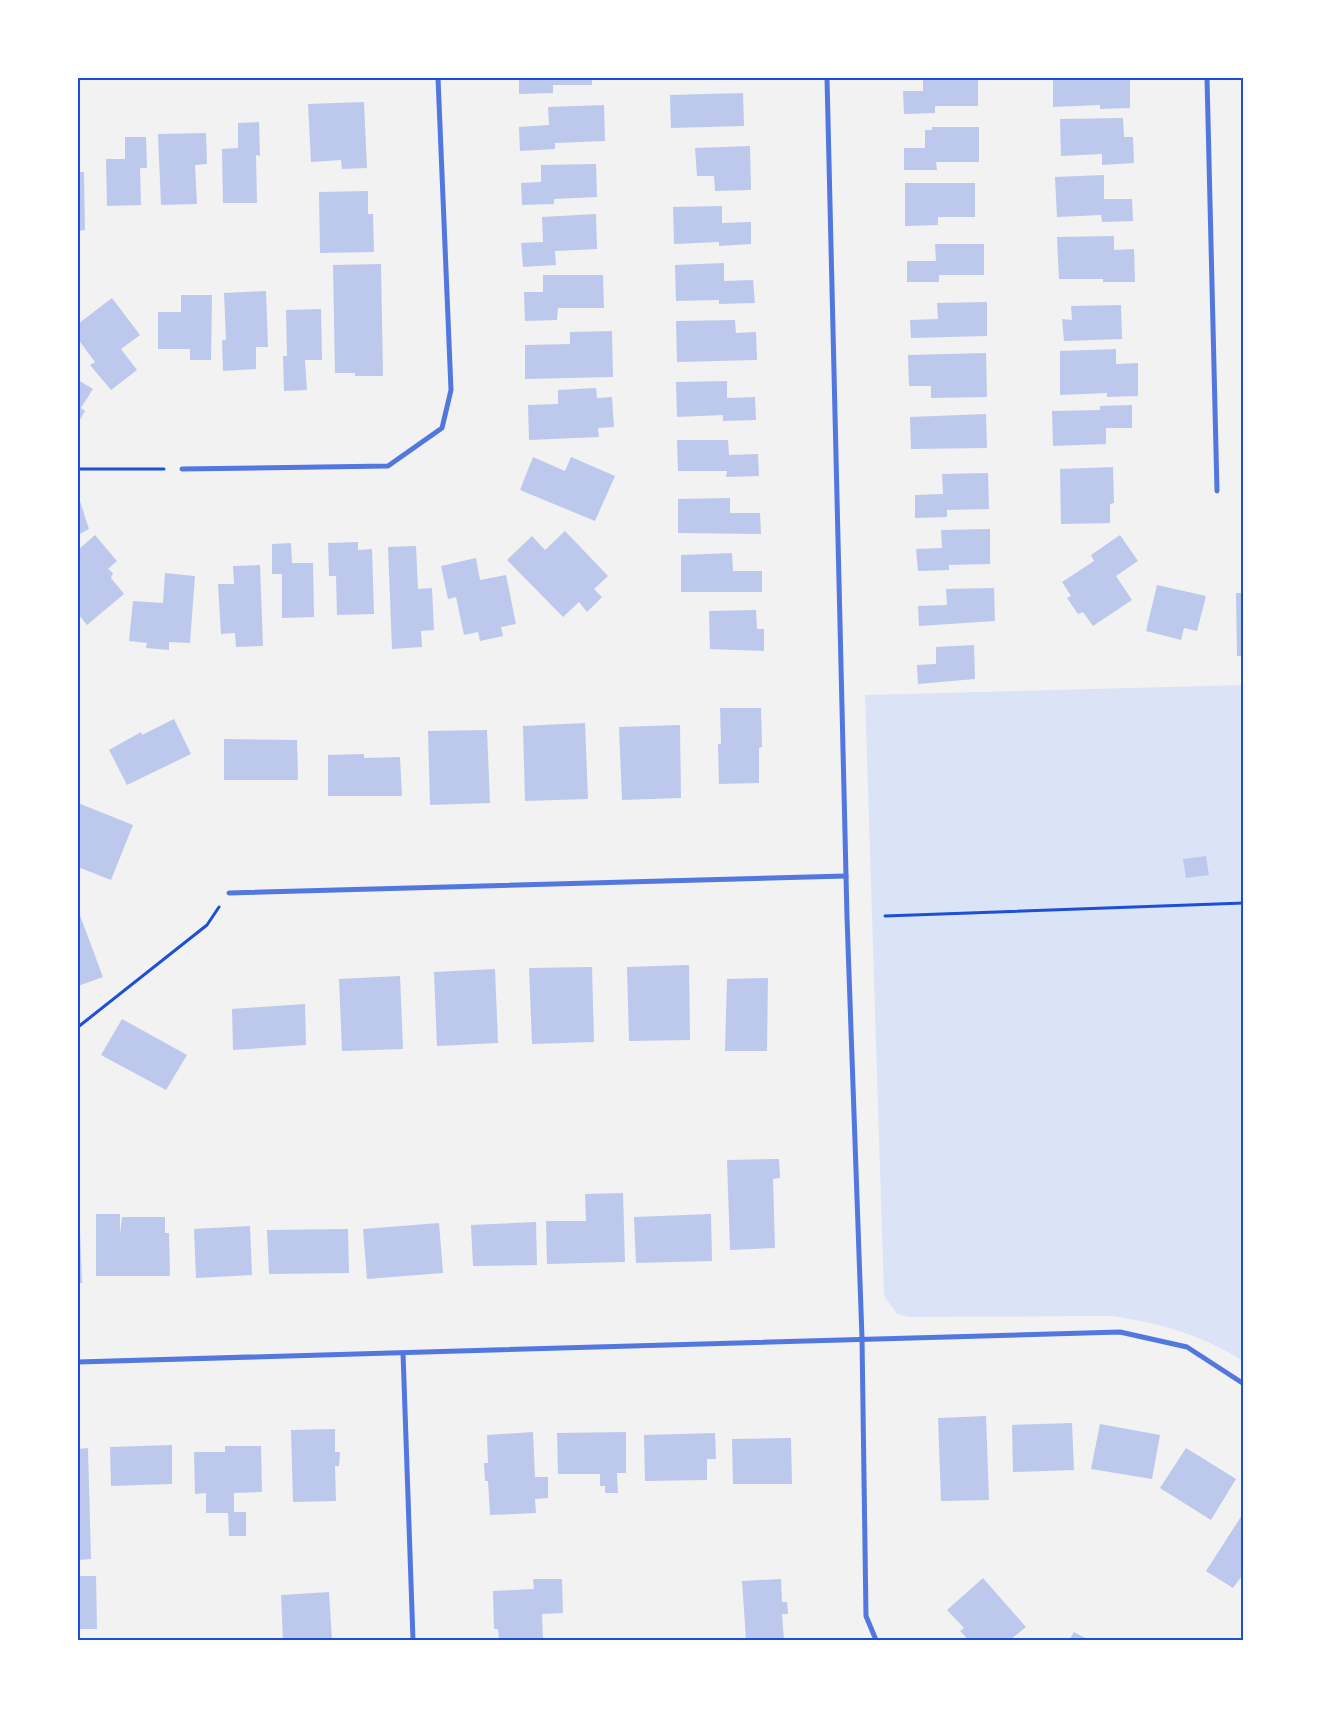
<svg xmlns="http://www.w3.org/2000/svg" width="1321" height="1718" font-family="'Playfair Display',serif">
<rect width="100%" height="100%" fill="#f2f2f2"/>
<path fill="#dbe4f7" d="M1243,685V1361C1203,1335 1159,1323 1112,1316L909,1317L897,1314L884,1296L865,695Z"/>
<g fill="#bdc9ec">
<polygon points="519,78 592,78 592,85 553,85 553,93 519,94"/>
<polygon points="923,78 978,78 978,106 935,106 935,113 904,114 903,91 923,91"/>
<polygon points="1053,78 1130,78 1130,108 1100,109 1100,105 1053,107"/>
<polygon points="743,93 744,126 671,128 670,95"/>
<polygon points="364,102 367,168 342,169 341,160 311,162 308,104"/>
<polygon points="604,105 605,141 555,143 555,149 520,151 519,127 549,125 548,107"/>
<polygon points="1123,118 1124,137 1133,137 1134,163 1102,165 1102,154 1061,156 1060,119"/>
<polygon points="259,122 260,156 256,155 257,203 223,203 222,149 238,148 238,123"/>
<polygon points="932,127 979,127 979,162 936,162 937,170 904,170 904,148 925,148 925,130 932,130"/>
<polygon points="206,133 207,164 195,165 197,204 161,205 158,134"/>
<polygon points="125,137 146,137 147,168 140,168 141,205 107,206 106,159 125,159"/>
<polygon points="750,146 751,190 715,191 714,176 697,176 695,148"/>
<polygon points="596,164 597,197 554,199 554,204 522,205 521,183 541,182 541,165"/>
<polygon points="78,172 84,172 85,230 78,231"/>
<polygon points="1104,175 1104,199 1132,199 1133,221 1102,222 1101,215 1057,217 1055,177"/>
<polygon points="905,183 975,183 975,217 938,217 938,225 905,226"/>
<polygon points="368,191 368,214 373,214 374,252 320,253 319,192"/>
<polygon points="722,206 722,223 751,222 751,244 719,246 719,242 674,244 673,207"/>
<polygon points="596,214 597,249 555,251 556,265 523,267 521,243 543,242 542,217"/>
<polygon points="1114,236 1114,250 1134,249 1135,282 1103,282 1103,279 1059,279 1057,237"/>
<polygon points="935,244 984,244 984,275 939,275 939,282 907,282 907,261 936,261"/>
<polygon points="724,263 724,281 753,280 755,303 719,304 719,300 676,301 675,265"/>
<polygon points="381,264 383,376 355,376 355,373 335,373 333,265"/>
<polygon points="543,275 603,275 604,308 558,308 557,320 525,321 524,292 543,292"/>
<polygon points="266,291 268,347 256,347 256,369 223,371 222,340 226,340 224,293"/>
<polygon points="181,295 212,295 211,360 190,360 190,349 158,349 158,312 181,312"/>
<polygon points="112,298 140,335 121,349 137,370 111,390 90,365 95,362 78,339 78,324"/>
<polygon points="987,302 987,336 911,338 910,320 938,319 937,303"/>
<polygon points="1121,305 1122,339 1064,341 1062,319 1072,320 1071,306"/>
<polygon points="321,309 322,360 305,360 307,390 284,391 283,356 287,356 286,310"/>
<polygon points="735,320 736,333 756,332 757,360 677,362 676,321"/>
<polygon points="612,331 613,377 525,379 525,345 570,344 570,332"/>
<polygon points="1116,349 1116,364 1138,363 1138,396 1107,397 1107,393 1060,395 1060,351"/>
<polygon points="986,353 987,397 931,398 931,386 909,386 908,355"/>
<polygon points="78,380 93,389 81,408 85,411 78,423"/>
<polygon points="727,381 727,398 755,397 756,420 723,421 723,415 677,417 676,382"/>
<polygon points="596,388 597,398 612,397 614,427 598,428 599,437 529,440 528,405 558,404 558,390"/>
<polygon points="1132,405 1132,428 1106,428 1106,444 1053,446 1052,411 1100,410 1100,406"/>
<polygon points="986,414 987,448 911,449 910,417"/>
<polygon points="677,440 728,440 729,455 758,454 759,476 726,477 727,471 678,471"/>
<polygon points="533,457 565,471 571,457 615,476 595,521 520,490"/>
<polygon points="1113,467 1114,503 1110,504 1110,523 1061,524 1060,469"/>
<polygon points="988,473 989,509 947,510 947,517 915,518 915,495 943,494 942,474"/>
<polygon points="78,495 89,529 78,535"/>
<polygon points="730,498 730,513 760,513 761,534 678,533 678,499"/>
<polygon points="990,529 990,564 949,565 949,570 918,571 916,549 942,548 941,530"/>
<polygon points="565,531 608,576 594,589 602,597 587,612 579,602 563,617 507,560 532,536 545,550"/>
<polygon points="95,535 117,561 108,569 113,573 111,578 124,594 87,625 78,614 78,550"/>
<polygon points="1120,535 1138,561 1116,576 1132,600 1093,626 1083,612 1078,614 1067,598 1071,596 1062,582 1094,561 1091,555"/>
<polygon points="358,542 358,550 372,549 374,614 337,615 336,576 329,576 328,543"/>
<polygon points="291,543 292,563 313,563 314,617 282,618 282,574 272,574 272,544"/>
<polygon points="416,546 418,589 432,588 434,630 421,631 422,647 392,649 388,547"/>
<polygon points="732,553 733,571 762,571 762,592 681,592 681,555"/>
<polygon points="476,558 480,580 506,575 516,624 501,627 503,636 480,641 478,632 464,635 456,597 448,599 441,566"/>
<polygon points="260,565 263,646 236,647 235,633 221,634 218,584 234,584 233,566"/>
<polygon points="165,573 195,576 190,643 169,642 169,650 146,648 147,643 129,641 133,601 163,603"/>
<polygon points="1157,585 1206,596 1197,631 1184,628 1181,640 1146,631"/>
<polygon points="994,588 995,621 919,626 918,606 947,605 946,589"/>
<polygon points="1236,593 1244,593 1244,656 1237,656"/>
<polygon points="756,610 757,629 764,629 764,651 710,649 709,611"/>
<polygon points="974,645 975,679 918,684 917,665 936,664 936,647"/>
<polygon points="720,708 761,708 762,747 759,748 759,783 719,784 718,744 721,744"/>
<polygon points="174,719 191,754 127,785 109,750 141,732 142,735"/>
<polygon points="585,723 588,799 525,801 523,726"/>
<polygon points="680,725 681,798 622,800 619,727"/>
<polygon points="487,730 490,803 430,805 428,731"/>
<polygon points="224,739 297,740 298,780 224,780"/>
<polygon points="364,754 364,758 400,757 402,796 328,796 328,755"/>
<polygon points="78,803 133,825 111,880 78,867"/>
<polygon points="1206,856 1209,875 1186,878 1183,859"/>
<polygon points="78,910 103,977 78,986"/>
<polygon points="689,965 690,1040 629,1041 627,967"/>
<polygon points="592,967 594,1042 532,1044 529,968"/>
<polygon points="495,969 498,1043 437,1046 434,972"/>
<polygon points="400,976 403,1049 342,1051 339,979"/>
<polygon points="768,978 767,1051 725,1051 727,979"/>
<polygon points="305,1004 306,1045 233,1050 232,1009"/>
<polygon points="122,1019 187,1055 166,1090 101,1055"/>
<polygon points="779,1159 780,1178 773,1179 775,1248 730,1250 727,1160"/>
<polygon points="623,1193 625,1262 547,1264 546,1221 586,1221 585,1194"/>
<polygon points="96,1214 120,1214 120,1234 122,1217 165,1217 165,1233 169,1233 170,1276 96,1276"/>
<polygon points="711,1214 712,1261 636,1263 634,1217"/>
<polygon points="536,1222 537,1265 473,1266 471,1225"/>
<polygon points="439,1223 443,1273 367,1279 363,1229"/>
<polygon points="250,1226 252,1275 196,1278 194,1229"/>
<polygon points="348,1229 349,1273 269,1274 267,1230"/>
<polygon points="78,1231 80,1231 82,1283 78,1283"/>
<polygon points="986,1416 989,1500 941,1501 938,1418"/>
<polygon points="1072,1423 1074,1470 1013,1472 1012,1425"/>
<polygon points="1100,1424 1160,1435 1152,1479 1091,1469"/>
<polygon points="335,1429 335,1452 340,1452 339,1466 335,1466 336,1501 293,1502 291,1430"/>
<polygon points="533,1432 535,1477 548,1477 548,1498 535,1499 536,1513 490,1515 488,1481 485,1481 484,1463 488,1463 487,1435"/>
<polygon points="626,1432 626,1473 617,1473 618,1493 605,1493 605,1486 600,1486 600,1474 558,1474 557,1433"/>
<polygon points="715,1433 716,1459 707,1459 707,1480 645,1481 644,1435"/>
<polygon points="791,1438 792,1484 733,1484 732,1439"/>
<polygon points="172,1445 172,1484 111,1486 110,1447"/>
<polygon points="225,1446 261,1446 262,1492 234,1493 234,1512 246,1512 246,1536 229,1536 228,1513 206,1513 206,1493 195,1494 194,1452 225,1452"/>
<polygon points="88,1448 91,1559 78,1560 78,1449"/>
<polygon points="1186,1448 1236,1479 1211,1520 1160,1488"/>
<polygon points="1244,1512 1244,1573 1233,1588 1206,1571"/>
<polygon points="78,1576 96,1576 97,1629 78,1629"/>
<polygon points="983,1578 1026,1627 1010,1640 969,1640 960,1631 964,1628 947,1610"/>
<polygon points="533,1579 562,1579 563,1613 542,1614 543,1640 499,1640 498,1629 494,1629 493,1591 534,1589"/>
<polygon points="781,1579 782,1602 787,1602 788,1611 788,1614 782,1614 784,1640 746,1640 742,1581"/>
<polygon points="329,1592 332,1640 283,1640 281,1595"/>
<polygon points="1074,1632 1089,1640 1069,1640"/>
<polygon points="162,1638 162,1640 120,1640 120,1639"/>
</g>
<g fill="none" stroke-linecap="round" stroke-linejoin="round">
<g stroke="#1d4ed8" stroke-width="3">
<polyline points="78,469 164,469"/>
<polyline points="885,916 1244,903"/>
<polyline points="78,1027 207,925 219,907"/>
</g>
<g stroke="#5277de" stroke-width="5">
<polyline points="827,78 847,917 862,1338 866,1616 876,1640"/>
<polyline points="1207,78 1217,491"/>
<polyline points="182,469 388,466 442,428 451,390 438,78"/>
<polyline points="229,893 846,876"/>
<polyline points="403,1353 413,1640"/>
<polyline points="78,1362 1120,1332 1187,1347 1244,1384"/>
</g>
</g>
<rect width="1321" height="1718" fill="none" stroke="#ffffff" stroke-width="158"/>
<rect x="79" y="79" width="1163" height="1560" fill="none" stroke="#1d4ed8" stroke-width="2"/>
</svg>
